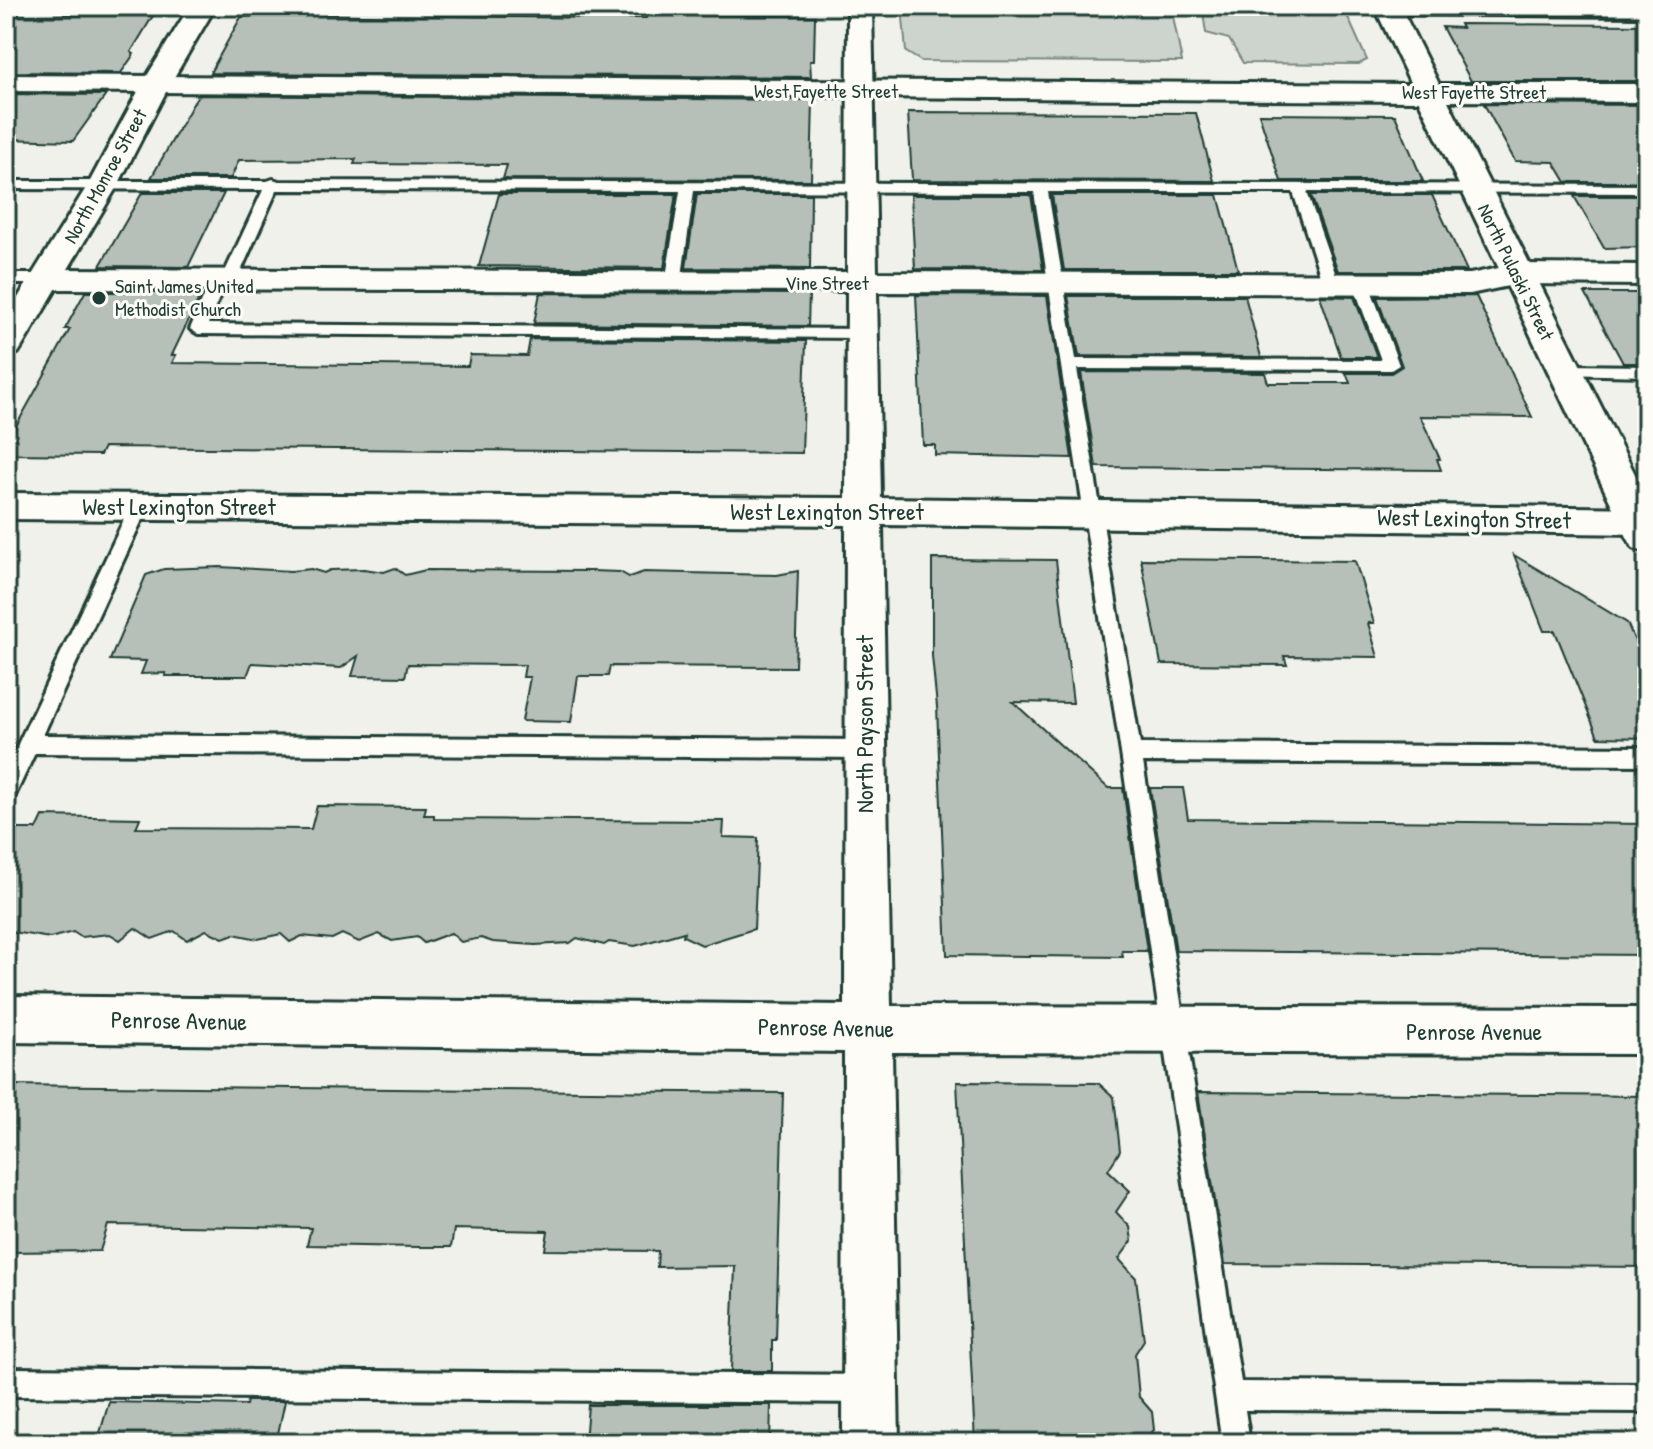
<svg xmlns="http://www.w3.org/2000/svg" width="1653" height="1449" font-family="'Patrick Hand',sans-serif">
<rect width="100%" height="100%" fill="#f0f1eb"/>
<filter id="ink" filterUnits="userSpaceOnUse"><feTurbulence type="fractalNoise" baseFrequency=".0125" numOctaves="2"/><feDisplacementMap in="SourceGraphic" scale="16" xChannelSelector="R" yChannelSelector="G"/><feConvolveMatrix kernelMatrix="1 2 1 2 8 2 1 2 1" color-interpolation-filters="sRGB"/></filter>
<g filter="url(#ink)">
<g fill="#cdd3cd" stroke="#768880" stroke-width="2">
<polygon points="902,6 1171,6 1182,62 921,61 906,52"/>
<polygon points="1202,6 1343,6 1367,60 1359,64 1243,63 1229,39 1206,33"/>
</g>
<g fill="#b6bfb8" stroke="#1f3d34" stroke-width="2">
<polygon points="154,14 131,52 134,54 121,73 6,72 6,15"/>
<polygon points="286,14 609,18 646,18 647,15 815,16 814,60 810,61 811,77 210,73 241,17"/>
<polygon points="1460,24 1647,25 1647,65 1643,65 1647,81 1471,81 1442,27 1462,28"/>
<polygon points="6,94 106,95 73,141 6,139"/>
<polygon points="198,95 813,100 811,180 503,179 507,165 354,164 356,159 239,160 231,178 151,178"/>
<polygon points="1484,104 1647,105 1647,182 1566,182 1554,162 1515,161"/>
<polygon points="908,112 1196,113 1214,181 912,180"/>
<polygon points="1259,114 1395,115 1423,181 1281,181"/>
<polygon points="142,193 224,193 188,267 100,266"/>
<polygon points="499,194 676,194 664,268 479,266"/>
<polygon points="697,194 811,194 810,269 686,268"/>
<polygon points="911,195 1031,195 1043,270 915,269"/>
<polygon points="1052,195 1218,195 1238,270 1064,270"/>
<polygon points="1311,195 1432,195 1467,271 1338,271"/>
<polygon points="1574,196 1647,196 1647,247 1604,248"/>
<polygon points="85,292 202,292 172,355 176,355 172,363 468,366 470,355 527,356 530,339 806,341 802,453 104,447 100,455 6,454 6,444 70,329 65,329"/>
<polygon points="540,293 809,294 808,326 534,323"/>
<polygon points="1585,293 1647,293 1647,363 1623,363"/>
<polygon points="916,295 1047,296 1072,458 935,455 935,445 923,445"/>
<polygon points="1068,296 1245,296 1261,357 1079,356"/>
<polygon points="1320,296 1354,297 1377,357 1341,357"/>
<polygon points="1476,296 1532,417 1420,416 1440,459 1437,459 1441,470 1096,467 1081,372 1265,373 1268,383 1350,383 1346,373 1391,373 1402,366 1377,297"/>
<polygon points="1514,555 1627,623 1647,668 1647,738 1598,737 1555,631 1544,631"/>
<polygon points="932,559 1056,560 1073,703 1013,702 1108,788 1123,788 1147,951 1122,951 1123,957 947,955 937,707 932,656"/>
<polygon points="1141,559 1355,561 1374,623 1368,623 1378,657 1284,656 1287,665 1161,664"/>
<polygon points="220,567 291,571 311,569 324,573 330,570 364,569 384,572 395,568 405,575 426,570 591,571 620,572 629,577 644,572 777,575 798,571 795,667 610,666 608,676 578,676 571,722 522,721 530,677 523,677 525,665 408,664 405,677 352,676 358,656 341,668 252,663 247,676 165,676 166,673 141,674 146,661 110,660 146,575 164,569"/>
<polygon points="1150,788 1183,788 1188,819 1647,824 1647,955 1176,951"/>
<polygon points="317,806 426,807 424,815 434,815 434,819 724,821 723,837 758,838 754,929 702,945 683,936 684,932 635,946 609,942 604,945 577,938 570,943 535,945 493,942 481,938 461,942 451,933 424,943 417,937 392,941 379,934 359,942 342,934 332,939 302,936 290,942 281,934 258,939 234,934 223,938 206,930 187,940 174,931 152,939 135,928 120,940 110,934 81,937 73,932 50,938 6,931 6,829 37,829 43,816 140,818 136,828 311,829"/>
<polygon points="957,1082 1098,1083 1114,1097 1120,1151 1108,1170 1130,1191 1116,1212 1130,1227 1132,1241 1119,1259 1136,1278 1144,1340 1135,1354 1139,1397 1152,1412 1154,1430 1142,1443 975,1443"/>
<polygon points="6,1085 783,1093 776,1340 772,1340 772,1371 731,1371 735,1266 657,1267 658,1251 545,1250 548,1231 454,1229 451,1247 418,1247 307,1245 311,1228 108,1225 100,1251 6,1252"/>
<polygon points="1198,1092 1647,1096 1647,1267 1225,1264"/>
<polygon points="247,1401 285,1401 276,1443 97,1443 109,1402 246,1405"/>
<polygon points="588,1405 771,1405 770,1443 585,1443"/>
</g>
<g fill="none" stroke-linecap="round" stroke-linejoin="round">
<g stroke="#1f3d34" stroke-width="6">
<g id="service">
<polygon points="1390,7 1647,8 1647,16 1386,14 1386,8"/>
<polygon points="273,179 279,181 1647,185 1647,193 1307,192 1339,284 1331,289 1323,284 1293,192 1048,192 1076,359 1381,360 1353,284 1361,279 1369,284 1399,365 1391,370 1077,369 1140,744 1647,747 1647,765 1143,762 1241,1382 1647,1384 1647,1412 1245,1410 1250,1443 1222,1443 1121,753 1034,192 694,191 681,283 673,288 665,283 680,191 277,190 237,280 234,283 225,284 208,324 868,329 870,333 862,338 198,334 190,329 211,280 214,277 223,276 263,190 6,189 6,181 267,181"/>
<polygon points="6,274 46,274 54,279 46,284 6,284"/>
<polygon points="1565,365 1647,366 1647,376 1559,374 1557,370"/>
<polygon points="139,500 148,507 43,735 865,740 872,743 875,749 872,755 865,758 35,753 13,800 6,803 6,772 18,744 130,507"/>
<polygon points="6,1368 871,1375 881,1379 885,1389 881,1399 871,1403 6,1396"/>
</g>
</g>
<g stroke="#1f3d34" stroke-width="6">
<polygon id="minor" points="848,6 872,6 877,272 1470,274 1518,264 1647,265 1647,285 1518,284 1470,294 877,292 881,498 1647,508 1647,534 882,525 891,1006 1647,1008 1647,1054 892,1052 899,1443 843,1443 844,1052 6,1042 6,996 845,1005 846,525 6,519 6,493 846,498 847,291 46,289 35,286 31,279 35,272 46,269 847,272"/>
</g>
<g stroke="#1f3d34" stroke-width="6">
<polygon id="tertiary" points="1374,6 1400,6 1439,84 1647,84 1647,102 1448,101 1647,498 1647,552 1633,548 1627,537 1419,101 6,91 6,75 1411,84"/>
</g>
<g stroke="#1f3d34" stroke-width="6">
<polygon id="primary" points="190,6 216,6 170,84 119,183 23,345 18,353 6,357 6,317 89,183 142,84"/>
</g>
<use href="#service" fill="#fdfcf7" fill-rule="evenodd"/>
<use href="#minor" fill="#fdfcf7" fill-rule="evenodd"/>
<use href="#tertiary" fill="#fdfcf7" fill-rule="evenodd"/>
<use href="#primary" fill="#fdfcf7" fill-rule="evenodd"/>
</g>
</g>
<circle fill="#1f3d34" stroke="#fdfcf7" stroke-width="3" cx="99" cy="298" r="8"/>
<g text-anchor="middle" stroke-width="6" stroke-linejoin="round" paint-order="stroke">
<g font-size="20" fill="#1f3d34" stroke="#fdfcf7">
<text x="826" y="98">West Fayette Street</text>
<text x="1474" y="99">West Fayette Street</text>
<text transform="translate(105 176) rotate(-61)" y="7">North Monroe Street</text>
<text transform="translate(1516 272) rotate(64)" y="7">North Pulaski Street</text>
<text x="827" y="290">Vine Street</text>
</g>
<g font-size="20" fill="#1f3d34" stroke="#fdfcf7" text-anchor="start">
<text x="115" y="293">Saint James United<tspan x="115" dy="23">Methodist Church</tspan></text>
</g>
<g font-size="24" fill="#1f3d34" stroke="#fdfcf7">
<text x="179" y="515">West Lexington Street</text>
<text x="827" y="520">West Lexington Street</text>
<text transform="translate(1474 519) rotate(1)" y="8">West Lexington Street</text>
<text transform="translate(865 724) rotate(-90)" y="8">North Payson Street</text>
<text transform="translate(179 1021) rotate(1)" y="8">Penrose Avenue</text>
<text transform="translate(826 1028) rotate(1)" y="8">Penrose Avenue</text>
<text x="1474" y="1040">Penrose Avenue</text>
</g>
</g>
<rect width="1653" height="1449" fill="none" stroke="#fdfcf7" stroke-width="32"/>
<rect x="16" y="16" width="1621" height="1417" fill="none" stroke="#1f3d34" stroke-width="3" filter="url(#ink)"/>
</svg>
